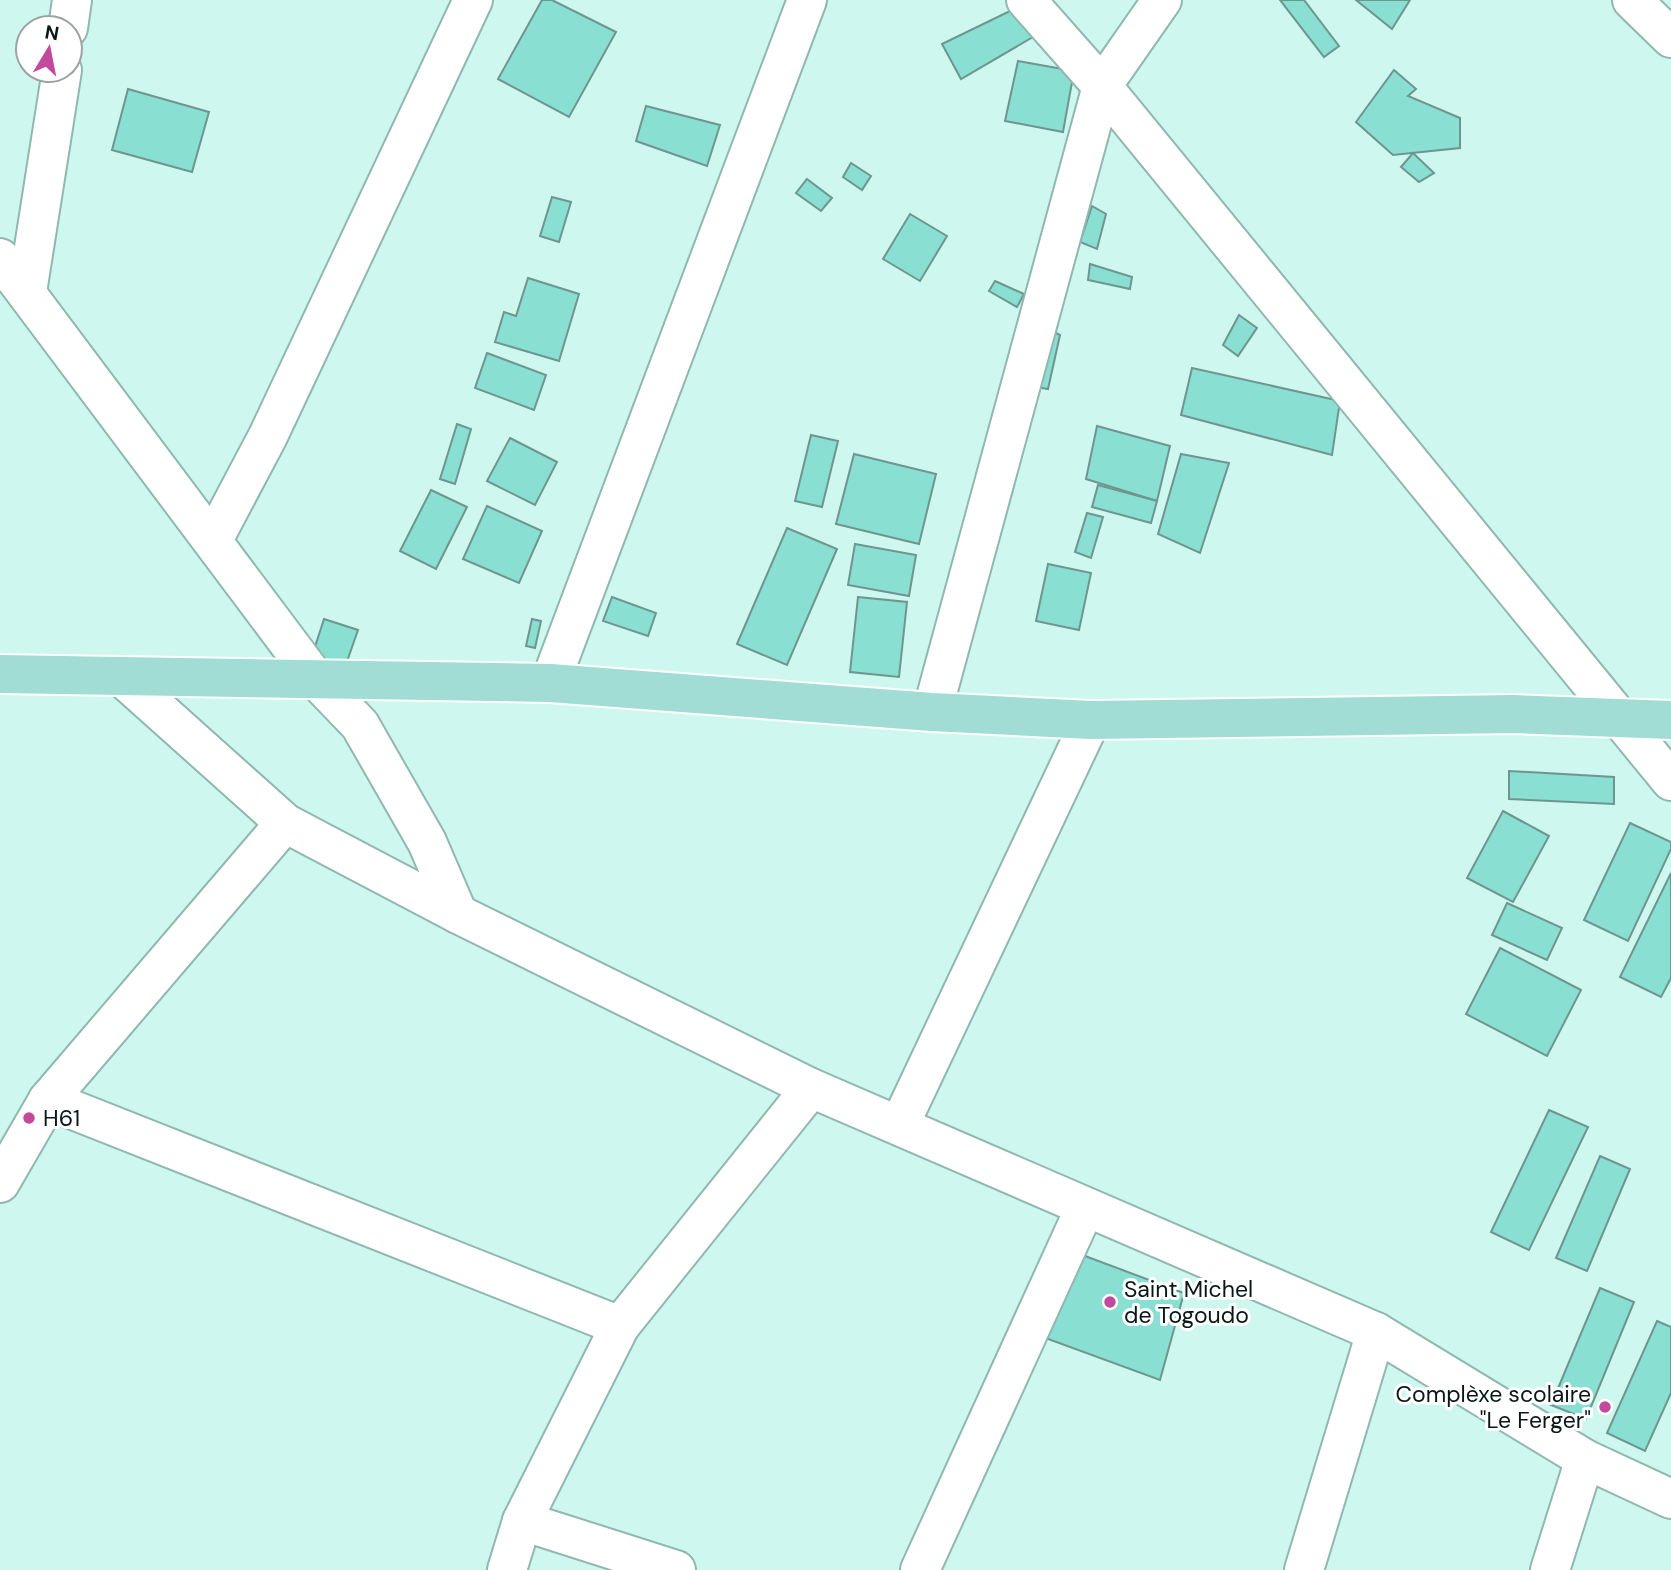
<svg xmlns="http://www.w3.org/2000/svg" width="1671" height="1570" font-family="'DM Sans',sans-serif">
<rect width="100%" height="100%" fill="#cef7f0"/>
<g fill="#88dfd2" stroke="#6f958f" stroke-width="2">
<polygon points="542,0 552,0 616,32 569,117 498,79"/>
<polygon points="1280,0 1304,0 1339,46 1324,57"/>
<polygon points="1356,0 1410,0 1392,29"/>
<polygon points="1014,9 1033,37 961,79 942,44"/>
<polygon points="1018,61 1074,71 1063,132 1005,121"/>
<polygon points="1394,70 1416,89 1408,96 1460,118 1460,148 1393,155 1356,122"/>
<polygon points="128,89 209,112 192,172 112,150"/>
<polygon points="646,106 720,125 707,166 636,141"/>
<polygon points="1413,153 1434,173 1419,182 1401,167"/>
<polygon points="851,163 871,176 862,190 843,177"/>
<polygon points="807,179 832,198 821,211 796,193"/>
<polygon points="552,197 571,202 559,242 540,236"/>
<polygon points="1092,206 1106,214 1097,249 1080,242"/>
<polygon points="910,214 947,236 920,281 883,259"/>
<polygon points="1090,264 1132,277 1130,289 1088,280"/>
<polygon points="528,278 579,294 559,361 495,342 504,312 516,316"/>
<polygon points="995,281 1024,294 1017,307 989,291"/>
<polygon points="1239,315 1257,328 1238,356 1223,345"/>
<polygon points="1045,327 1060,335 1048,389 1036,387"/>
<polygon points="487,353 546,375 534,410 475,388"/>
<polygon points="1192,368 1340,401 1332,455 1181,415"/>
<polygon points="457,424 471,429 455,484 440,479"/>
<polygon points="1097,426 1170,446 1157,501 1086,479"/>
<polygon points="811,435 838,441 822,507 795,501"/>
<polygon points="510,438 557,462 535,505 487,481"/>
<polygon points="854,454 936,474 919,544 836,524"/>
<polygon points="1181,454 1229,463 1200,553 1158,534"/>
<polygon points="1098,485 1157,501 1151,523 1092,507"/>
<polygon points="431,490 467,507 436,569 400,551"/>
<polygon points="487,506 542,531 519,583 463,559"/>
<polygon points="1087,513 1103,517 1091,558 1075,552"/>
<polygon points="787,528 837,549 787,665 737,644"/>
<polygon points="855,544 916,555 909,596 848,585"/>
<polygon points="1048,564 1091,573 1079,630 1036,621"/>
<polygon points="612,597 656,613 648,636 603,621"/>
<polygon points="858,597 907,602 899,677 850,672"/>
<polygon points="324,619 358,630 344,670 311,659"/>
<polygon points="532,619 541,621 535,648 526,646"/>
<polygon points="1509,771 1614,777 1614,804 1509,799"/>
<polygon points="1503,811 1549,836 1513,902 1467,878"/>
<polygon points="1630,823 1671,842 1671,849 1628,941 1584,920"/>
<polygon points="1671,873 1671,978 1661,997 1620,977"/>
<polygon points="1507,903 1562,928 1547,960 1492,935"/>
<polygon points="1500,948 1581,990 1547,1056 1466,1014"/>
<polygon points="1549,1110 1588,1127 1529,1250 1491,1232"/>
<polygon points="1600,1156 1630,1169 1587,1271 1556,1258"/>
<polygon points="1069,1250 1184,1293 1160,1380 1037,1335"/>
<polygon points="1600,1288 1634,1302 1586,1419 1551,1405"/>
<polygon points="1657,1321 1671,1327 1671,1393 1645,1451 1607,1433"/>
</g>
<g fill="none" stroke-linecap="round" stroke-linejoin="round">
<g stroke="#90b7b0" stroke-width="42">
<g id="minor">
<polyline points="1026,0 1102,86 1671,781"/>
<polyline points="1632,0 1671,38"/>
<polyline points="68,28 72,0"/>
<polyline points="0,258 314,677 360,725 427,842 458,914"/>
<polyline points="27,292 62,70"/>
<polyline points="213,540 268,436 473,0"/>
<polyline points="122,677 285,823 458,914 811,1088 1376,1332 1585,1459 1671,1499"/>
<polyline points="550,683 807,0"/>
<polyline points="932,712 1102,86 1162,0"/>
<polyline points="48,1100 620,1326"/>
<polyline points="900,1124 1091,720"/>
<polyline points="0,1183 48,1100 285,823"/>
<polyline points="522,1521 676,1570"/>
<polyline points="507,1570 522,1521 620,1326 811,1088"/>
<polyline points="920,1570 1085,1208"/>
<polyline points="1304,1570 1376,1332"/>
<polyline points="1550,1570 1585,1459"/>
</g>
</g>
<g stroke="#fff" stroke-width="42">
<polyline id="major" points="0,674 550,683 932,712 1091,720 1513,714 1671,720"/>
</g>
<use href="#minor" stroke="#fff" stroke-width="38"/>
<use href="#major" stroke="#a1ddd4" stroke-width="38"/>
</g>
<g fill="#c3499d" stroke="#fff" stroke-width="2.5">
<circle cx="29" cy="1118" r="7"/>
<circle cx="1110" cy="1302" r="7"/>
<circle cx="1605" cy="1407" r="7"/>
</g>
<g text-anchor="middle" stroke-width="6" stroke-linejoin="round" paint-order="stroke">
<g font-size="23" fill="#091816" stroke="#fff" text-anchor="start">
<text x="43" y="1126">H61</text>
<text x="1124" y="1297">Saint Michel<tspan x="1124" dy="26">de Togoudo</tspan></text>
<text x="1591" y="1402" text-anchor="end">Complèxe scolaire<tspan x="1591" dy="26">"Le Ferger"</tspan></text>
</g>
</g>
<g transform="translate(49 49) rotate(10)"><circle r="33" fill="#ffffff" stroke="#9da3a2" stroke-width="2"/>
<path d="M0-5L12 26L0 18L-12 26Z" fill="#c3499d"/>
<text y="-10" font-size="19" font-weight="bold" text-anchor="middle" fill="#091816">N</text>
</g>
</svg>
